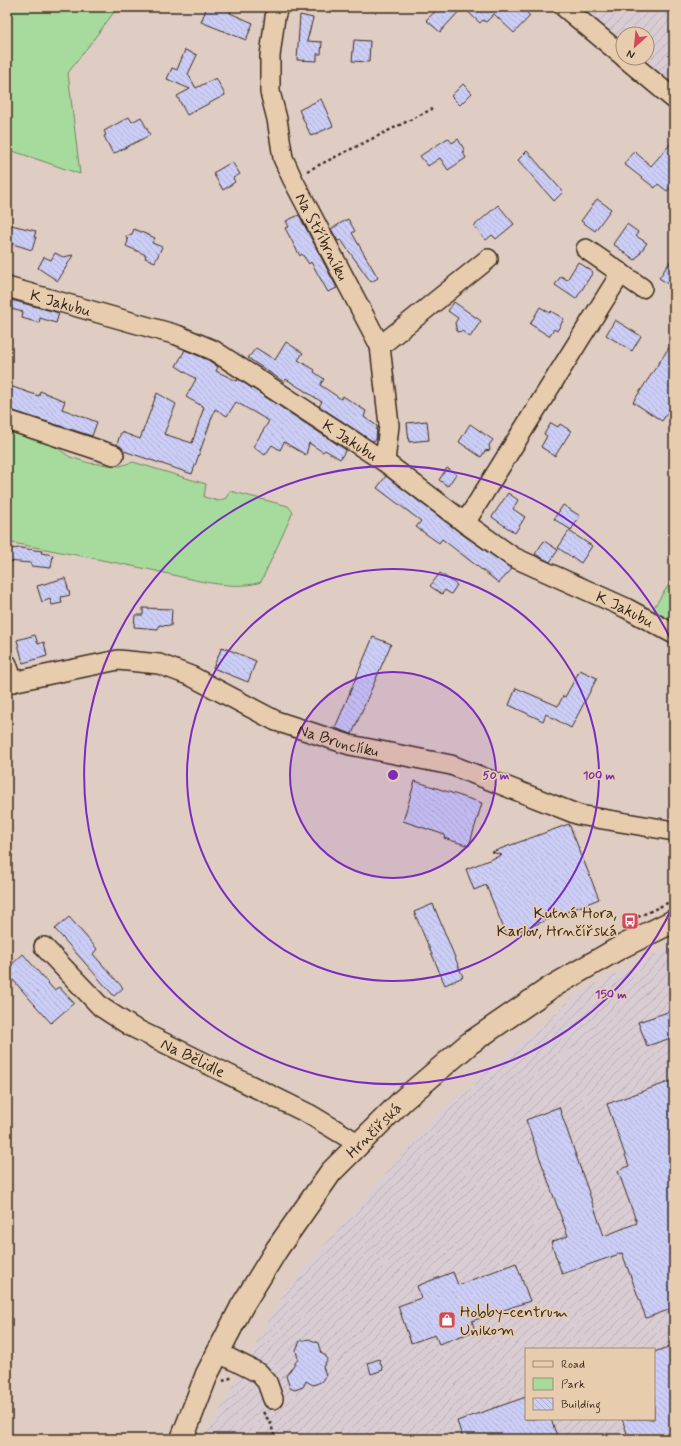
<svg xmlns="http://www.w3.org/2000/svg" width="681" height="1446" font-family="Mynerve,sans-serif">
<defs>
<pattern id="industrial-furrows" width="10" height="10" patternUnits="userSpaceOnUse"><rect width="10" height="10" fill="#d9cdd3"/><path d="M-1 1l2-2M0 10L10 0M9 11l2-2" fill="none" stroke="#bbb0b5"/></pattern>
<pattern id="building-back-hatch" width="6" height="6" patternUnits="userSpaceOnUse"><rect width="6" height="6" fill="#cccef7"/><path d="M-1 5l2 2M0 0l6 6M5-1l2 2" fill="none" stroke="#b0b1d3"/></pattern>
</defs>
<rect width="100%" height="100%" fill="#dfcdc4"/>
<filter id="ink" filterUnits="userSpaceOnUse"><feTurbulence type="fractalNoise" baseFrequency=".025" numOctaves="2"/><feDisplacementMap in="SourceGraphic" scale="8" xChannelSelector="R" yChannelSelector="G"/><feConvolveMatrix kernelMatrix="1 2 1 2 8 2 1 2 1" color-interpolation-filters="sRGB"/></filter>
<g filter="url(#ink)">
<g fill="url(#industrial-furrows)" fill-rule="evenodd">
<polygon points="564,7 674,7 674,99 625,58 647,58 647,34 623,34 623,56"/>
<path d="M674,945V1439H204L284,1293L435,1117L578,993ZM526,1349H654V1419H526Z"/>
</g>
<g fill="#a7db9d" stroke="#71825e">
<polygon points="7,7 118,7 68,73 80,174 7,149"/>
<path d="M7,431L53,445L70,457L89,463L120,466L133,462L206,484L204,497L218,501L226,498L230,491L288,506L293,512L261,582C230,593 174,574 142,568C97,559 52,550 7,542Z"/>
<polygon points="674,577 674,624 655,612 654,607"/>
</g>
<g fill="url(#building-back-hatch)" stroke="#3b2a1e">
<polygon points="207,7 232,7 230,13 253,23 246,40 201,22"/>
<polygon points="440,7 521,7 530,16 514,33 494,14 486,22 483,20 480,23 463,7 440,32 426,20"/>
<polygon points="300,15 313,18 307,41 322,42 321,54 317,54 317,61 297,60"/>
<polygon points="354,40 370,41 369,62 352,61"/>
<polygon points="185,50 197,55 188,74 196,88 216,78 225,95 187,115 177,96 190,89 167,79 172,68 177,70"/>
<polygon points="463,84 472,93 460,105 451,96"/>
<polygon points="321,99 333,126 311,136 299,110"/>
<polygon points="129,117 132,122 141,117 150,135 113,154 104,136 106,135 104,131"/>
<polygon points="448,138 452,143 458,139 465,151 463,152 466,158 448,170 440,158 428,166 420,156"/>
<polygon points="674,140 674,183 667,191 658,184 655,188 624,164 634,151 651,166"/>
<polygon points="527,151 563,192 554,201 518,160"/>
<polygon points="232,162 240,174 233,178 235,182 223,190 213,173"/>
<polygon points="597,199 611,209 595,231 581,221"/>
<polygon points="498,205 514,224 496,239 492,235 486,240 474,226"/>
<polygon points="299,215 337,288 328,292 311,262 309,264 302,254 300,256 285,228 289,227 286,221"/>
<polygon points="348,219 355,231 352,233 378,278 371,282 341,240 338,241 331,229"/>
<polygon points="7,224 36,231 34,237 36,237 32,250 10,243 11,242 7,240"/>
<polygon points="627,224 638,232 636,236 647,243 635,260 613,244"/>
<polygon points="134,229 155,238 152,243 162,247 155,262 145,258 146,255 126,246 128,241 126,236 132,234"/>
<polygon points="55,253 63,257 73,255 58,281 38,268 44,257 51,260"/>
<polygon points="674,256 674,288 659,278"/>
<polygon points="578,262 593,272 576,299 555,285 561,276 567,280"/>
<polygon points="11,300 59,313 56,323 40,318 39,323 22,318 23,312 11,309"/>
<polygon points="454,302 481,321 470,337 462,331 457,332 455,323 458,318 448,311"/>
<polygon points="540,307 550,313 551,311 564,319 557,331 554,329 549,336 530,324"/>
<polygon points="615,320 641,336 632,351 606,335"/>
<polygon points="674,340 674,403 662,421 633,402"/>
<polygon points="286,342 303,353 298,360 315,370 314,372 324,379 320,385 341,399 343,396 366,411 364,417 377,426 376,440 372,441 319,406 322,402 286,379 284,382 248,358 256,348 275,360"/>
<polygon points="185,350 208,360 218,367 216,371 237,381 238,379 346,450 340,459 325,450 323,452 309,443 306,455 284,442 280,450 272,445 265,455 253,447 269,421 236,402 227,416 215,409 192,474 124,451 117,444 121,432 140,439 157,393 176,404 164,434 192,443 204,407 186,397 196,379 176,366"/>
<polygon points="7,385 39,396 40,391 65,401 62,409 97,422 92,436 7,409"/>
<polygon points="427,421 429,440 409,442 407,423"/>
<polygon points="551,423 558,427 560,424 571,431 555,456 541,447 547,436 544,434"/>
<polygon points="470,424 493,440 489,445 490,450 485,451 481,457 459,442"/>
<polygon points="447,468 456,474 448,486 439,480"/>
<polygon points="386,476 459,532 512,569 499,583 442,539 439,543 416,527 421,521 377,488"/>
<polygon points="508,493 518,500 513,509 525,517 515,533 492,517"/>
<polygon points="563,505 580,516 571,530 554,519"/>
<polygon points="569,531 592,546 581,563 558,548"/>
<polygon points="544,541 558,550 550,562 535,554"/>
<polygon points="21,548 42,551 41,553 53,555 51,568 31,566 31,563 7,561 7,549"/>
<polygon points="440,573 457,585 451,594 445,590 442,594 430,586"/>
<polygon points="65,578 70,595 61,597 62,603 52,605 50,599 42,602 37,586"/>
<polygon points="143,608 172,609 171,626 159,625 158,629 134,627 135,615 143,615"/>
<polygon points="35,635 38,644 44,642 47,656 23,663 17,640"/>
<polygon points="373,637 391,644 352,734 335,728"/>
<polygon points="222,647 256,661 248,682 213,668"/>
<polygon points="580,670 597,678 571,728 546,714 543,721 509,705 516,688 558,706 563,696 565,697"/>
<polygon points="415,781 482,803 469,846 444,838 445,835 403,821"/>
<polygon points="569,824 599,899 507,936 486,885 474,890 466,869 502,855 492,852"/>
<polygon points="433,904 463,977 445,985 414,912"/>
<polygon points="69,917 97,949 93,954 123,988 114,996 55,929"/>
<polygon points="23,954 54,990 59,987 74,1003 51,1023 13,980 7,985 7,969"/>
<polygon points="674,1010 674,1037 647,1046 638,1022"/>
<polygon points="674,1080 674,1308 646,1318 622,1253 562,1274 551,1242 568,1236 526,1120 559,1107 604,1236 637,1223 618,1171 629,1166 607,1104"/>
<polygon points="516,1263 530,1301 472,1321 475,1331 439,1344 435,1335 411,1343 398,1306 421,1298 417,1286 453,1272 458,1285"/>
<polygon points="309,1339 318,1343 321,1353 326,1356 327,1360 323,1367 326,1375 321,1382 313,1385 306,1381 303,1387 295,1390 290,1388 286,1376 298,1359 296,1350 300,1341"/>
<polygon points="674,1345 674,1439 629,1439 622,1419 654,1419 654,1352"/>
<polygon points="379,1359 383,1370 371,1374 368,1363"/>
<polygon points="526,1397 526,1419 551,1419 558,1439 463,1439 457,1421"/>
</g>
<g fill="none" stroke-linecap="round" stroke-linejoin="round">
<g stroke="#3b2a1e" stroke-width="22">
<g id="minor">
<path id="s1" d="M278,7L275,17L270,56V92L277,119L283,158L292,178L380,346L389,425L385,462"/>
<polyline points="564,7 623,56"/>
<polyline points="625,58 674,99"/>
<polyline points="586,249 642,288"/>
<path id="s2" d="M7,287L177,335L213,350L385,462L465,523L513,557L626,608L674,634"/>
<polyline points="380,346 488,259"/>
<polyline points="7,420 114,455"/>
<polyline points="465,523 621,273"/>
<polyline points="7,664 13,682"/>
<path id="s3" d="M7,683L118,660L159,664L191,676L276,721L350,745L451,765L579,815L674,831"/>
<path id="s4" d="M44,947L101,1007L132,1027L309,1114L359,1144"/>
<polyline points="217,1352 259,1373 267,1382 273,1399"/>
</g>
</g>
<g stroke="#3b2a1e" stroke-width="25">
<g id="major">
<path id="s5" d="M182,1439L207,1374L242,1306L277,1249L331,1172L403,1100L470,1043L550,988L621,947L674,921"/>
</g>
</g>
<g stroke="#3b2a1e" stroke-width="2.5" stroke-dasharray="3 3" stroke-linecap="butt">
<polyline points="307,171 432,109"/>
<polyline points="638,917 674,900"/>
<polyline points="223,1381 233,1377"/>
<polyline points="263,1412 271,1424 275,1439"/>
</g>
<use href="#minor" stroke="#e7ccae" stroke-width="19"/>
<use href="#major" stroke="#e7ccae" stroke-width="22"/>
</g>
</g>
<circle cx="393" cy="775" r="103" fill="#7b2cbf" fill-opacity=".12"/>
<g fill="none" stroke="#7b2cbf" stroke-width="2">
<circle cx="393" cy="775" r="103"/>
<circle cx="393" cy="775" r="206"/>
<path d="M673 906A309 309 0 1 1 673 644"/>
</g>
<defs>
<g id="bus-square" transform="scale(0.9)"><rect x="-9" y="-9" width="18" height="18" rx="4" fill="#d1495b" stroke="#e7ccae"/><path d="M-5-6H5V4H4V6H2V4H-2V6H-4V4H-5ZM-3.5-4V0h7V-4ZM-3.5 1.2v1.5H-2V1.2ZM2 1.2v1.5H3.5V1.2Z" fill="#fff"/></g>
<g id="shop-square" transform="scale(0.9)"><rect x="-9" y="-9" width="18" height="18" rx="4" fill="#d1495b" stroke="#e7ccae"/><path d="M-5-2.5h2.3a2.7 3.5 0 0 1 5.4 0H5L5.5 6h-11ZM-1.5-2.5h3a1.5 2.3 0 0 0-3 0Z" fill="#fff"/></g>
</defs>
<g fill-rule="evenodd">
<use href="#bus-square" x="630" y="921"/>
<use href="#shop-square" x="447" y="1320"/>
</g>
<g text-anchor="middle" stroke-width="3.5" stroke-linejoin="round" paint-order="stroke">
<g font-size="16" fill="#3b2a1e" stroke="#e7ccae">
<text dy="6" stroke="none"><textPath href="#s1" startOffset="241">Na Stříbrníku</textPath></text>
<text dy="6" stroke="none"><textPath href="#s2" startOffset="56">K Jakubu</textPath></text>
<text dy="6" stroke="none"><textPath href="#s2" startOffset="380">K Jakubu</textPath></text>
<text dy="6" stroke="none"><textPath href="#s2" startOffset="704">K Jakubu</textPath></text>
<text dy="6" stroke="none"><textPath href="#s3" startOffset="350">Na Brunclíku</textPath></text>
<text dy="6" stroke="none"><textPath href="#s4" startOffset="188">Na Bělidle</textPath></text>
<text dy="6" stroke="none"><textPath href="#s5" startOffset="367">Hrnčířská</textPath></text>
</g>
<g font-size="16" fill="#3b2a1e" stroke="#e7ccae" text-anchor="end">
<text x="617" y="918">Kutná Hora,<tspan x="617" dy="18">Karlov, Hrnčířská</tspan></text>
<text x="460" y="1317" text-anchor="start">Hobby-centrum<tspan x="460" dy="18">Unikom</tspan></text>
</g>
</g>
<circle cx="393" cy="775" r="6" fill="#7b2cbf" stroke="#e7ccae" stroke-width="2"/>
<g font-size="12" text-anchor="middle" font-weight="bold" fill="#7b2cbf" stroke="#e7ccae" stroke-width="3.5" stroke-linejoin="round" paint-order="stroke">
<text x="496" y="779">50 m</text>
<text x="599" y="779">100 m</text>
<text x="611" y="998">150 m</text>
</g>
<rect width="681" height="1446" fill="none" stroke="#e7ccae" stroke-width="24"/>
<rect x="12" y="12" width="657" height="1422" fill="none" stroke="#3b2a1e" stroke-width="1.5" filter="url(#ink)"/>
<rect x="525" y="1348" width="130" height="72" fill="#e7ccae" stroke="#a28b74"/>
<rect x="533" y="1361" width="20" height="6" fill="#e7ccae" stroke="#a28b74"/>
<text x="561" y="1368" font-size="12" fill="#3b2a1e">Road</text>
<rect x="533" y="1378" width="20" height="12" fill="#a7db9d" stroke="#a28b74"/>
<text x="561" y="1388" font-size="12" fill="#3b2a1e">Park</text>
<rect x="533" y="1398" width="20" height="12" fill="url(#building-back-hatch)" stroke="#a28b74"/>
<text x="561" y="1408" font-size="12" fill="#3b2a1e">Building</text>
<g transform="translate(635 46) rotate(207)"><circle r="19" fill="#e7ccae" stroke="#a28b74"/>
<path d="M0-3L7 15L0 10L-7 15Z" fill="#d1495b"/>
<text y="-6" font-size="11" font-weight="bold" text-anchor="middle" fill="#3b2a1e">N</text>
</g>
</svg>
